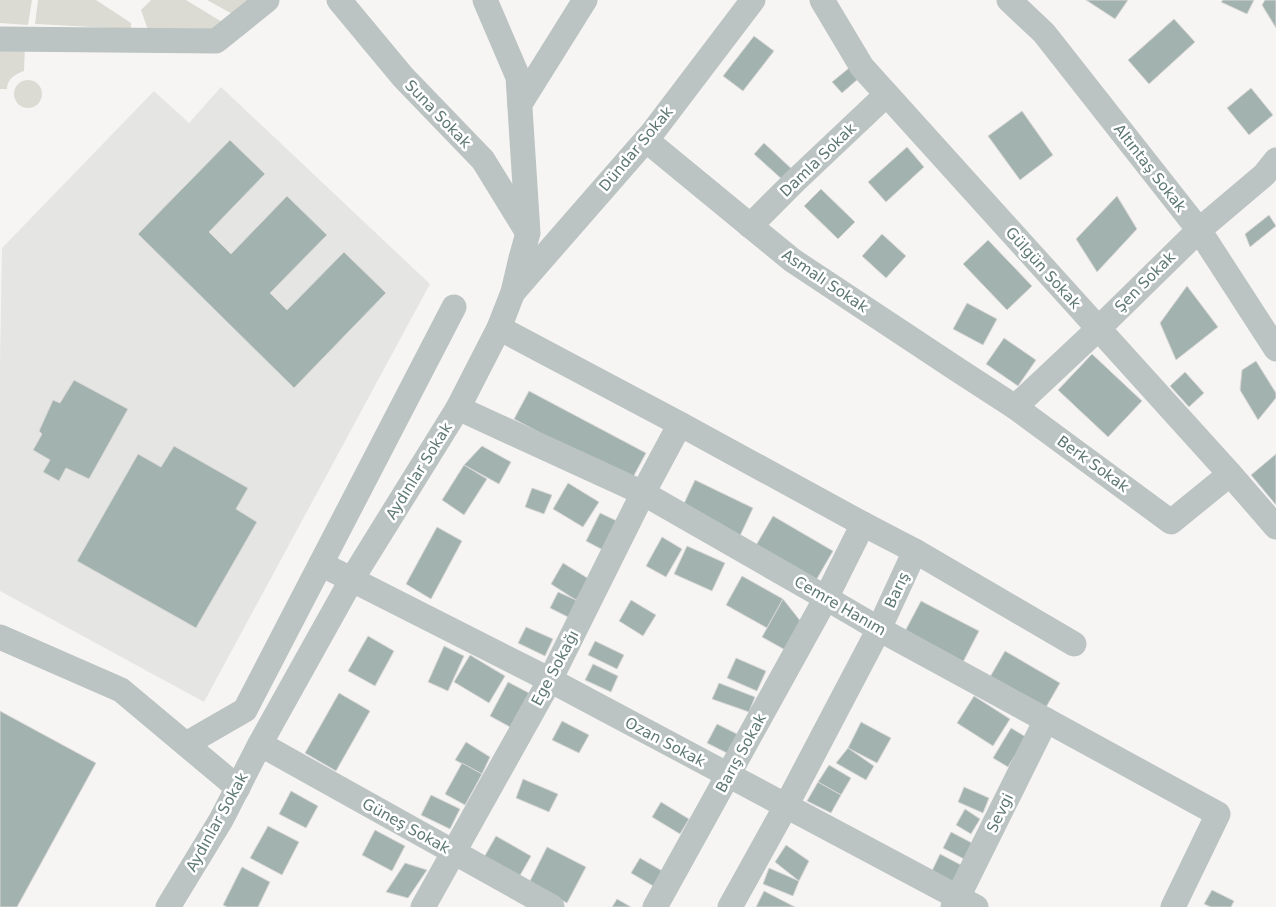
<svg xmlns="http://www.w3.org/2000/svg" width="1276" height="907" font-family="'DejaVu Sans',sans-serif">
<rect width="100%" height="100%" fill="#f7f5f4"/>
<polygon fill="#e5e6e4" points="221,87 430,284 204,702 0,591 0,361 2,248 154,91 189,123"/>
<g fill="#dcdbd3">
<polygon points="0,0 32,0 28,25 0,23"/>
<polygon points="38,0 96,0 131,23 131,29 35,24"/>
<polygon points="151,0 186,0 227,25 220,31 148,30 141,10"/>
<polygon points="207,0 254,0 236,16"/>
<path d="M0,47L25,48L24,71C15,74 7,79 7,89H0Z"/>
<circle cx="28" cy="94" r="14"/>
</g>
<g fill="#a2b2af" stroke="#d8d7d6">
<polygon points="1086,0 1128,0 1115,19"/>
<polygon points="1223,0 1254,0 1247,14 1221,2"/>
<polygon points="1265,0 1276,0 1276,28 1262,5"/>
<polygon points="1174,19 1195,42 1149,84 1128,60"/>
<polygon points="754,36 774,51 743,91 723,76"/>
<polygon points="849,68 858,79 842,93 832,82"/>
<polygon points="1251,88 1273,115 1249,135 1227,108"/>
<polygon points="1022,111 1053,155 1020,180 988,136"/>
<polygon points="230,140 265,174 209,232 231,254 287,196 327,235 270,293 287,310 344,252 386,293 294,388 138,234"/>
<polygon points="764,143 795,172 785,182 754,154"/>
<polygon points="907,147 924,167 886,202 868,182"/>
<polygon points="821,189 855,222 838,239 804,206"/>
<polygon points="1117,196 1137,229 1097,272 1076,239"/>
<polygon points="1269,215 1276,226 1250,247 1245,234"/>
<polygon points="882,234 906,256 886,278 862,256"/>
<polygon points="988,240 1032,286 1007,310 963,264"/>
<polygon points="1187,286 1218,327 1176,360 1160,323"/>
<polygon points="967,303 997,319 983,345 953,329"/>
<polygon points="1004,338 1036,360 1018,386 986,364"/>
<polygon points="1092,354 1142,401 1108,437 1058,390"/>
<polygon points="1256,361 1276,393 1276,398 1258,420 1240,390 1242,370"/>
<polygon points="1185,372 1204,393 1189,407 1170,386"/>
<polygon points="74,380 128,409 89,479 66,468 59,481 43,472 50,460 33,450 42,434 39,431 53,400 60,403"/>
<polygon points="529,391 646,453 631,481 514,419"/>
<polygon points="174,446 248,488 236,509 257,522 196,628 77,561 138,454 161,467"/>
<polygon points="482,446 511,462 499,484 464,465"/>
<polygon points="1276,454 1276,505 1251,475"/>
<polygon points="464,465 487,479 464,515 442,500"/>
<polygon points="695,480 753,508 739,538 681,510"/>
<polygon points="568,483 599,502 583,527 553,509"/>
<polygon points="532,488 552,495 544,514 525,507"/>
<polygon points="600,513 617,521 603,550 586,541"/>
<polygon points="773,516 833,551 815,582 755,547"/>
<polygon points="437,527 462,541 431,599 406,584"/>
<polygon points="662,537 682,549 666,577 646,566"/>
<polygon points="687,546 725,563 712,591 674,574"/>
<polygon points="563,563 589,579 576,600 551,584"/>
<polygon points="742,576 783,599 767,628 726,605"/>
<polygon points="558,592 576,600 574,620 550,608"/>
<polygon points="783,599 802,623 787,651 762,637"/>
<polygon points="631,600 656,615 643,636 619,621"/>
<polygon points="921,601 979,631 961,666 903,635"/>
<polygon points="526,627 553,639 545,656 518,643"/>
<polygon points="368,636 394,651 375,686 348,671"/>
<polygon points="595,641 624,655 617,669 588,655"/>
<polygon points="444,646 464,656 448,691 428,682"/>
<polygon points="1005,651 1060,683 1045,709 990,677"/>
<polygon points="470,655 505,676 489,703 454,682"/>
<polygon points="736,658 766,671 757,691 727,678"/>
<polygon points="593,664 618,676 611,692 585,680"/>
<polygon points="508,682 529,693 510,727 490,716"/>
<polygon points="719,683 755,697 749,712 712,699"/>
<polygon points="339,693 370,711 336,771 305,753"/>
<polygon points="974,696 1010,719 993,746 957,723"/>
<polygon points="0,711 96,763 17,907 0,907"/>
<polygon points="562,721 589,735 579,753 552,740"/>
<polygon points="861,722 891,738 877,763 848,748"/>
<polygon points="717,724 745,738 735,757 707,743"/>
<polygon points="1011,728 1026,737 1008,767 993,758"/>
<polygon points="466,742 490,757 482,774 455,760"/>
<polygon points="848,748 874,766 866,780 836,763"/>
<polygon points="462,763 482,774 465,805 445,794"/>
<polygon points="829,765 851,778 841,795 818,782"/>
<polygon points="523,779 558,794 549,812 516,798"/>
<polygon points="818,782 841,795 831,813 807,801"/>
<polygon points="964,787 989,798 983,813 958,802"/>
<polygon points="291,791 318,806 306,828 279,814"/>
<polygon points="431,795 460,809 450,829 421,815"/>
<polygon points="661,802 689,819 680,834 652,817"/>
<polygon points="965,809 980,819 971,834 956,825"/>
<polygon points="268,826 299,842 282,875 250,858"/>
<polygon points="375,830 405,846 392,871 362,855"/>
<polygon points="951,832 972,843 964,859 943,848"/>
<polygon points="496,836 531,856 518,879 483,859"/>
<polygon points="786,845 809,861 799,881 775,862"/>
<polygon points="547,847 586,867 567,903 529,883"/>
<polygon points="940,854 961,865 953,882 932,871"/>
<polygon points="640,858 664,872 655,887 631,873"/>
<polygon points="405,863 427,870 408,898 386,892"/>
<polygon points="242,867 270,882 258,907 227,907 223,905"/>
<polygon points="769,868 799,881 793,896 763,884"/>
<polygon points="1212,890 1234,901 1231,907 1211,907 1204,904"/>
<polygon points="764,891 795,907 756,907"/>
<polygon points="617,899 631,907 612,907"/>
</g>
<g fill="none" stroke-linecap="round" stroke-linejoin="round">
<g stroke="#bbc4c2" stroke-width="25">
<polyline points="339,0 403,77 483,160 526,230"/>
<polyline points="822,0 862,67 1230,474 1276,527"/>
<polyline points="1009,0 1044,33 1199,230 1276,349"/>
<polyline points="0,39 216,41 267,0"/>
<polyline points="520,104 585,0"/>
<polyline points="646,140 792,260 958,370 1015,407 1171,522 1230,474"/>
<polyline points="750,226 795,181 886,95"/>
<polyline points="515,290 652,133 753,0"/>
<polyline points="499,328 680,424 863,524 915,551 1074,644"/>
<polyline points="1015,407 1098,329 1199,230 1264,175 1276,160"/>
<polyline points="458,408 643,493 826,598 879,629 1046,720 1218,814 1173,907"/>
<polyline points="321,564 550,680 976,907"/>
<polyline points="0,637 121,690 238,788"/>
<polyline points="186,744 245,710 454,307"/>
<polyline points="260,744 552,907"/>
<polyline points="168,907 221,820 260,744 352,579 458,408 499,328 513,292 521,258 528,233 518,77 485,0"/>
<polyline points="423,907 550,680 643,493 680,424"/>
<polyline points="655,907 826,598 863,524"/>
<polyline points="730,907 786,806 879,629 915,551"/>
<polyline points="953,907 1046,720"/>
</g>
</g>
<g text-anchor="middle" stroke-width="5" stroke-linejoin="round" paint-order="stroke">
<g font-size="15" fill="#5e7874" stroke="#fff">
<text transform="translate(438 114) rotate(46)" y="5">Suna Sokak</text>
<text transform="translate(636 149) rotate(-50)" y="5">Dündar Sokak</text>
<text transform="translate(818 160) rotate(-44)" y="5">Damla Sokak</text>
<text transform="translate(1150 168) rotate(52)" y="5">Altıntaş Sokak</text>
<text transform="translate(1043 268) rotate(48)" y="5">Gülgün Sokak</text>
<text transform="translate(825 281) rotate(34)" y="5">Asmalı Sokak</text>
<text transform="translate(1145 282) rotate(-45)" y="5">Şen Sokak</text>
<text transform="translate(1093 464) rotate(36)" y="5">Berk Sokak</text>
<text transform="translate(419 471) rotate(-58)" y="5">Aydınlar Sokak</text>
<text transform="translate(897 590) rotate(-65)" y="5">Barış</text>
<text transform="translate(840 606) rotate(30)" y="5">Cemre Hanım</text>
<text transform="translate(555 668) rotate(-62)" y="5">Ege Sokağı</text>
<text transform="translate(665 742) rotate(28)" y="5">Ozan Sokak</text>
<text transform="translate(741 753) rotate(-61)" y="5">Barış Sokak</text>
<text transform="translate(1000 813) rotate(-64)" y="5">Sevgi</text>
<text transform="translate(217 822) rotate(-61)" y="5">Aydınlar Sokak</text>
<text transform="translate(406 826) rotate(29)" y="5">Güneş Sokak</text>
</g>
</g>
</svg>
